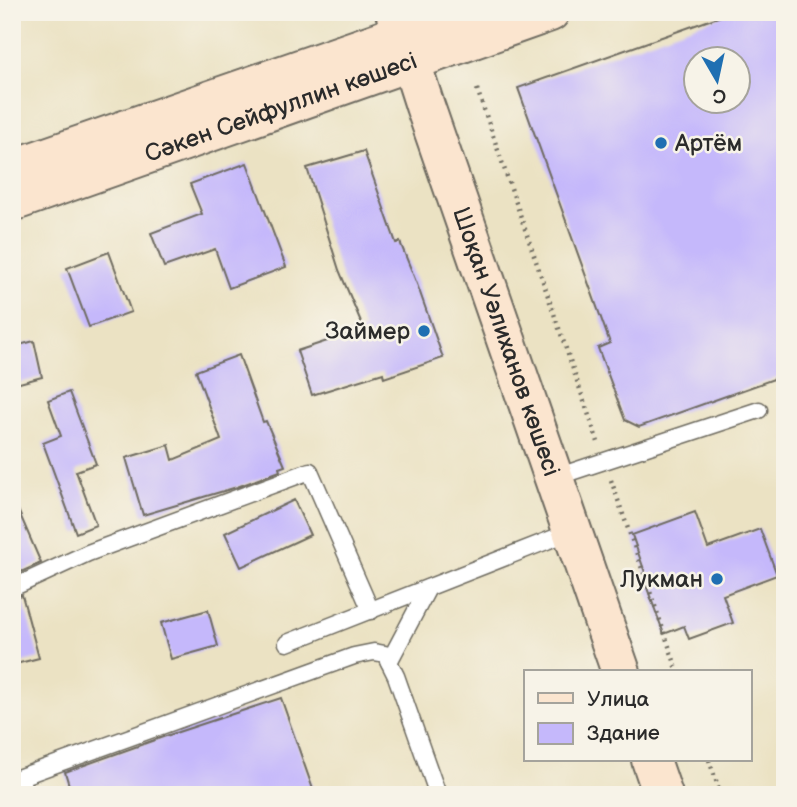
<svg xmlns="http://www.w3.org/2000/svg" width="797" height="807" font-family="'Balsamiq Sans',sans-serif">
<rect width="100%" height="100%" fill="#f7f3e8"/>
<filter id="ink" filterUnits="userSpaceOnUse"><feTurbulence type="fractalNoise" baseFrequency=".0143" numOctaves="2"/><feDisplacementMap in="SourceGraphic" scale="14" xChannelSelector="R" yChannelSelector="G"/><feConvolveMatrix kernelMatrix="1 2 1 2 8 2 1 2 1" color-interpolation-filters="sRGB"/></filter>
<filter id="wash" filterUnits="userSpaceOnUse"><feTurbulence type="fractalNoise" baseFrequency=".00686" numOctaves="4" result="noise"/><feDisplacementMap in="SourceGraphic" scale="28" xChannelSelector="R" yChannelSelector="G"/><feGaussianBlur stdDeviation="1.57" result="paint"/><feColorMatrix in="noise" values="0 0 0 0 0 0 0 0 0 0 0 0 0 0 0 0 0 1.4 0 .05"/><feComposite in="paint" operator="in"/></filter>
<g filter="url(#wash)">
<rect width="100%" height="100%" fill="#ebe2c3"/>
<g id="blocks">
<g fill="#c5b8fb" fill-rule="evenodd">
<path d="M732,12H785V375L639,427L625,420L598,348L610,343L518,88ZM696,60H738V102H696Z"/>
<polygon points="364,151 396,243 400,242 417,284 443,358 384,378 383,373 312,395 297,351 364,329 339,270 307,168"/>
<polygon points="247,163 286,267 229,288 215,249 164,267 151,233 202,214 190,184"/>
<polygon points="109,252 131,312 89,327 67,268"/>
<polygon points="34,341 42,377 12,385 12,347"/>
<polygon points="239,355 263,422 266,421 285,466 279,468 280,471 237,487 143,515 126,458 169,445 173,460 221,440 196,371"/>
<polygon points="69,392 96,464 76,471 96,525 76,533 43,443 61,436 48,400"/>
<polygon points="12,496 41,563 12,576"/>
<polygon points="294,500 310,535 241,567 225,533"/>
<polygon points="695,512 708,548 760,529 777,575 723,595 733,623 689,639 684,626 664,634 646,585 649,584 632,535"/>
<polygon points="22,595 39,658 12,665 12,598"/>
<polygon points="208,610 218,646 171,659 161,623"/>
<polygon points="281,698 315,795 72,795 65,772 163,737"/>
</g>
</g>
</g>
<g filter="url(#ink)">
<use href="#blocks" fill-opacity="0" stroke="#6e6b60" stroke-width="2"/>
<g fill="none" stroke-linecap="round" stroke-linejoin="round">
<g stroke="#6e6b60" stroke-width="19">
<g id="lane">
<polyline points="553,478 759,410"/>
<polyline points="12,588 88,553 310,471 371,611"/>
<polyline points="287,643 572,531"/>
<polyline points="389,662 428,588"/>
<polyline points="20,778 26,795"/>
<polyline points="12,780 354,656 374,652 385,654 396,676 438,795"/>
</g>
</g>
<g stroke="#6e6b60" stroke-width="42">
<g id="secondary">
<path id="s1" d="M395,12L425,106L621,672"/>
<polyline points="12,169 464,12"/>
<path id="s2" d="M12,202L550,12"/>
<polyline points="651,760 663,795"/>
</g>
</g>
<g stroke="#6e6b60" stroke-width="4.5" stroke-dasharray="2 5" stroke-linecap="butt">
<polyline points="477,89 598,442"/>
<polyline points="611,480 678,672"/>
<polyline points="709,760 721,795"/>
</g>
<use href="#lane" stroke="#fff" stroke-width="16"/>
<use href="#secondary" stroke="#fbe5cf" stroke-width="38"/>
</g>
</g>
<g fill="#1f6fb2" stroke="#f7f3e8" stroke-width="2.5">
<circle cx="661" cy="143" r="7"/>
<circle cx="424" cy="331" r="7"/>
<circle cx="717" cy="579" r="7"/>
</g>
<g text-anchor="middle" stroke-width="5" stroke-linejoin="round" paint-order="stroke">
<g font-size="24" fill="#2b2b2b" stroke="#f7f3e8">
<text dy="8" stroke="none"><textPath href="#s2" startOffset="285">Сәкен Сейфуллин көшесі</textPath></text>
<text dy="8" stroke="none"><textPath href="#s1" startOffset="348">Шоқан Уәлиханов көшесі</textPath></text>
</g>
<g font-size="24" fill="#2b2b2b" stroke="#f7f3e8" text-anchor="end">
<text x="675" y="151" text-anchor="start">Артём</text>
<text x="410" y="339">Займер</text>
<text x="703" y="587">Лукман</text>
</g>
</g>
<rect width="797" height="807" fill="none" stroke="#f7f3e8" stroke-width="42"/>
<rect x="524" y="670" width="228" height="91" fill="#f7f3e8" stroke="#a5a39c" stroke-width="2"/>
<rect x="538" y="693" width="35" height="10" fill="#fbe5cf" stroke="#a5a39c" stroke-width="2"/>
<text x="587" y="706" font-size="21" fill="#2b2b2b">Улица</text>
<rect x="538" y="723" width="35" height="21" fill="#c5b8fb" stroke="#a5a39c" stroke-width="2"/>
<text x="587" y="740" font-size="21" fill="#2b2b2b">Здание</text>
<g transform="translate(717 80) rotate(171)"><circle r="33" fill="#f7f3e8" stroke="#a5a39c" stroke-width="2"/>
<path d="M0-5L12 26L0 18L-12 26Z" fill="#1f6fb2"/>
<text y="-10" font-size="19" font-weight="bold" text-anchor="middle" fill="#2b2b2b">С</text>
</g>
</svg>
